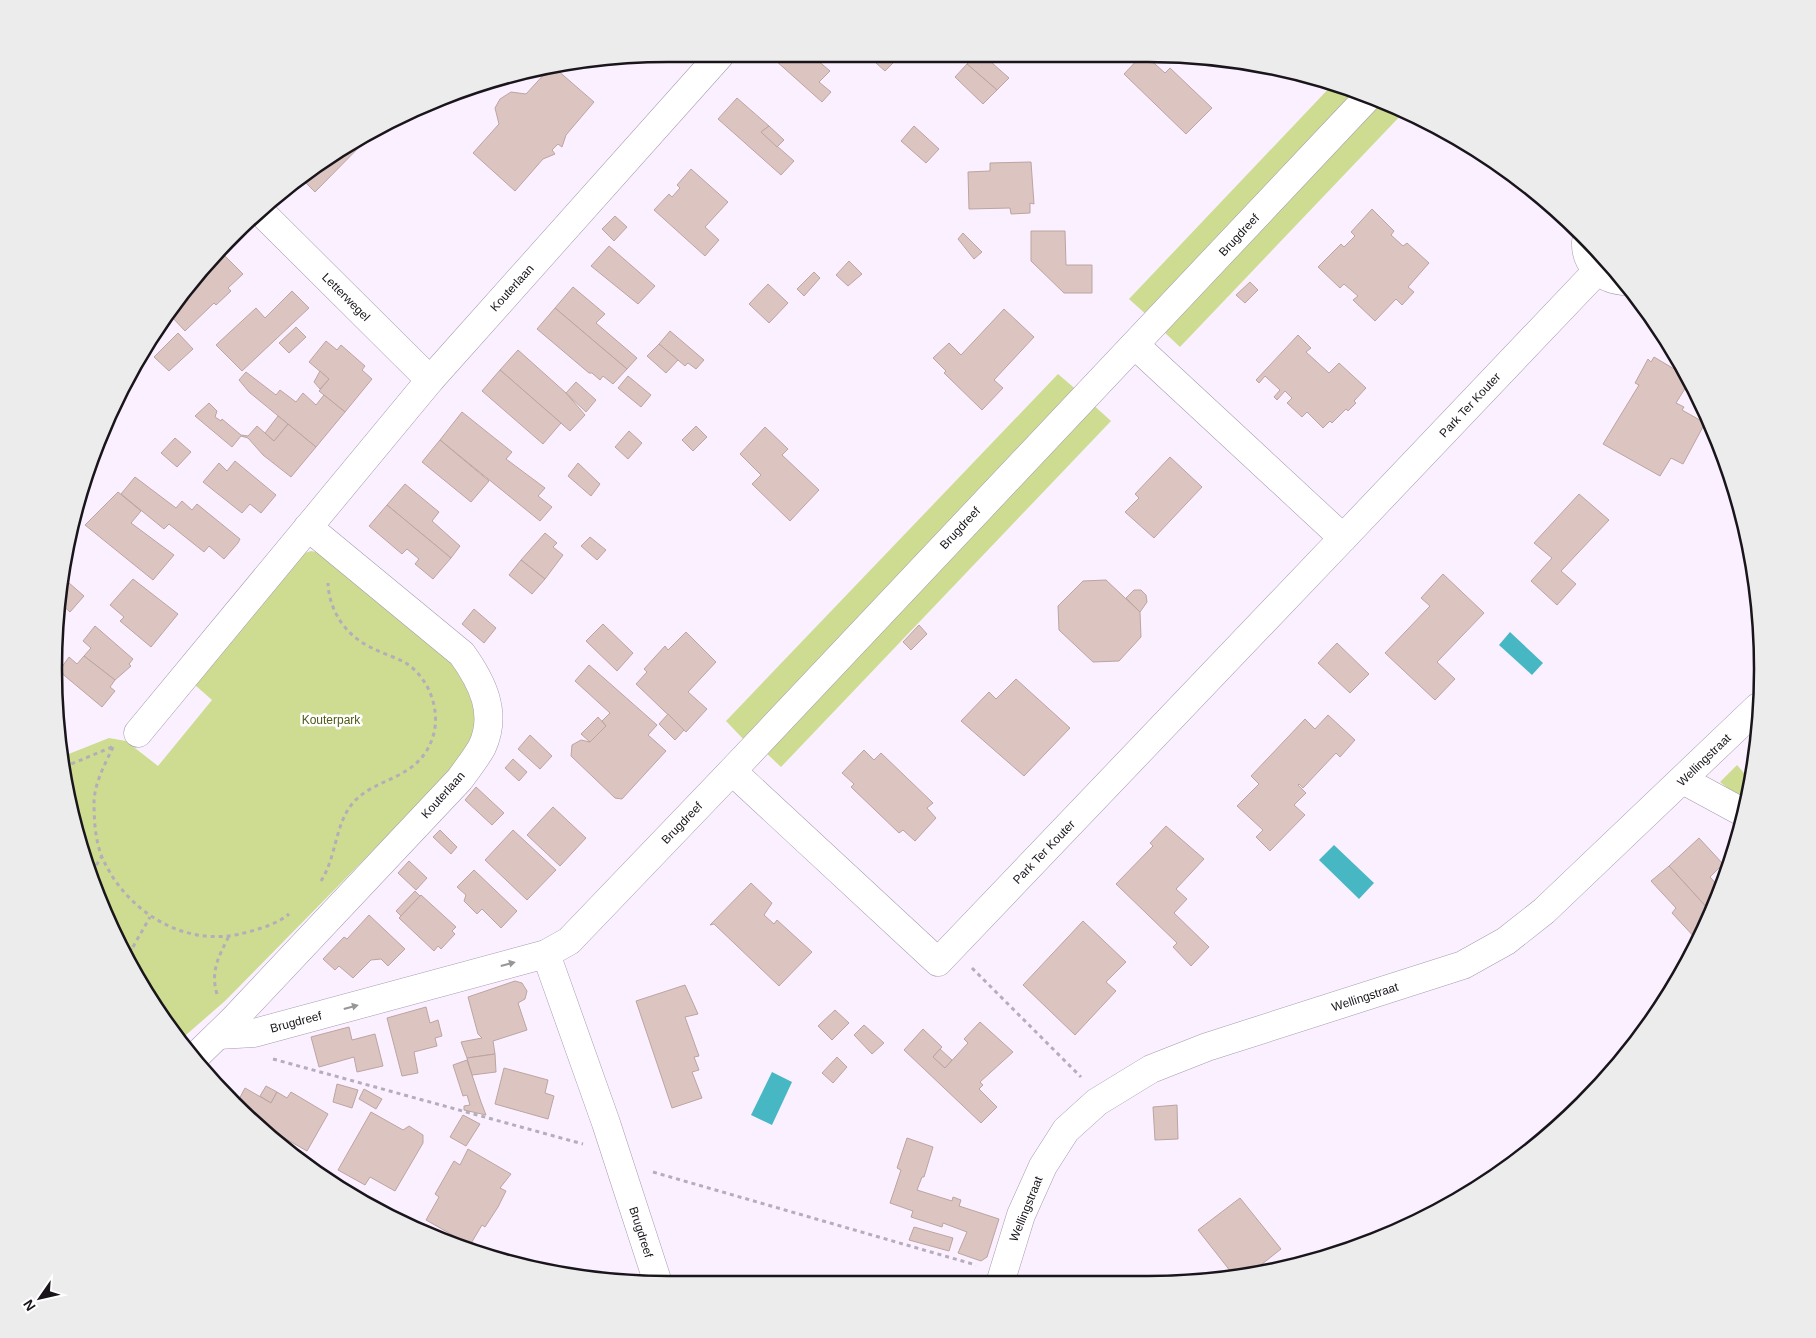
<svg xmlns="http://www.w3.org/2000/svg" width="1816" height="1338" font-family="Helvetica,sans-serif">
<rect width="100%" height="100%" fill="#faf0ff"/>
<g fill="#cddc90">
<polygon points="1333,84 1361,93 1149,317 1129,299"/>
<polygon points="1379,99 1404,112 1180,347 1161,329"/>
<polygon points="1058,374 1079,392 747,743 726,721"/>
<polygon points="1090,402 1111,421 781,767 762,749"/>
<polygon points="311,551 321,553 453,662 471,687 478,713 474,737 458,764 225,1001 179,1041 100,904 61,757 109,738 126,741 158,766 212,700 195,685 302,554"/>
<polygon points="1737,765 1750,780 1745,802 1720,782"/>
</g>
<g fill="#47b7c3">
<polygon points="1510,632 1543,663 1532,675 1499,645"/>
<polygon points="1334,845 1374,883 1359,899 1319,860"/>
<polygon points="772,1072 792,1082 772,1125 751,1115"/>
</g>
<g fill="#dcc4c1" stroke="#bca4a1">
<polygon points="781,54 810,54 830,71 819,82 831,92 822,102 775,60"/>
<polygon points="866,54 892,54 897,59 885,71"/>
<polygon points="976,55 983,55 1009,78 997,90 967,64"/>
<polygon points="1142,55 1145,55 1165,73 1170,68 1212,108 1186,134 1124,74"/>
<polygon points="967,64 997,90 983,104 955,77"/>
<polygon points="556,69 594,102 566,135 562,147 558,144 552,150 555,154 543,159 515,191 473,153 499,124 495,108 500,99 511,92 526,94 548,70"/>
<polygon points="737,98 769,126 761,132 794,161 781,175 718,119"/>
<polygon points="769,126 784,140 777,147 761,132"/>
<polygon points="914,126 939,149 926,163 901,141"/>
<polygon points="374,132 315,192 302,179 327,157"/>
<polygon points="1031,162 1034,204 1030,203 1030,213 1011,214 1010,208 969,209 968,172 990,171 990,163"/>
<polygon points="691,169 728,202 705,227 719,240 705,256 654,210 669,194 672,197 680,188 677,185"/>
<polygon points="1372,209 1394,231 1391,235 1403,246 1407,243 1429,263 1408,287 1414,292 1402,305 1396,299 1375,321 1353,300 1358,296 1344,284 1340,288 1318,267 1341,244 1344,247 1355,236 1351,232"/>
<polygon points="615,216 627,227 614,241 602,229"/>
<polygon points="1031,231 1065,231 1066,265 1092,265 1092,293 1064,293 1031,261"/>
<polygon points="963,233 982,252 974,259 958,239"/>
<polygon points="609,246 655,286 638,304 591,266"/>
<polygon points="223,249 226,253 224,255 243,274 228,288 231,291 216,305 214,303 185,331 171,316 206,264"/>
<polygon points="849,261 862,274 848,286 836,275"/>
<polygon points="814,272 820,278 804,296 797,289"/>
<polygon points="1250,282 1258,290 1245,303 1236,295"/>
<polygon points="768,284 788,303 769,323 749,304"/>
<polygon points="573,287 605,314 596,323 637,358 627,369 555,308"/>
<polygon points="292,291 309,308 242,371 216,345 256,308 265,318"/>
<polygon points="555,308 627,369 613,384 603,376 600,380 592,373 589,373 537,329"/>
<polygon points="1004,309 1034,337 994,380 1003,388 982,410 944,373 946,371 933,358 949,343 961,355"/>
<polygon points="296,327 306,337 289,353 279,343"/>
<polygon points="670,331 704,360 696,369 688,363 685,366 659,344"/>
<polygon points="178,333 193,349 169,371 154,357"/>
<polygon points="1298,335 1311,348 1306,352 1329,373 1339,363 1366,388 1354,401 1356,403 1348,411 1346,409 1332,423 1330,421 1323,428 1307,412 1302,417 1287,403 1292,398 1285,391 1277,400 1274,397 1280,390 1265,376 1259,383 1256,380"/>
<polygon points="326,341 337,350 341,345 365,366 362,370 372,379 345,412 319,391 329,379 309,362"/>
<polygon points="659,344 678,360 666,373 647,356"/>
<polygon points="518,350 566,393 585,415 570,431 500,370"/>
<polygon points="1654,357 1686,376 1689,382 1676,403 1684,407 1682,410 1705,423 1683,464 1671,458 1660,476 1603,444 1639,385 1635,383 1648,359 1651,362"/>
<polygon points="500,370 561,423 543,444 482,391"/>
<polygon points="320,371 329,379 320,389 314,382"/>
<polygon points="246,372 276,395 280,390 296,402 303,393 316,405 324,395 345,412 316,447 249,392 239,380"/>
<polygon points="628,376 651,395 641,407 618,388"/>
<polygon points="576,382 596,400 586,412 566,393"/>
<polygon points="209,403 217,411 215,417 221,421 222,419 241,435 248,436 257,426 274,441 288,424 316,447 291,477 263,455 248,438 241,436 232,447 195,416"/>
<polygon points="462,412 512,452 506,459 545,488 538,496 552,507 540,521 440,440"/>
<polygon points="278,416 288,424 274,441 265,433"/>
<polygon points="696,426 707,437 693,451 682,440"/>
<polygon points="765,427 788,449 782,455 819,490 790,521 752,484 761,475 740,454"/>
<polygon points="629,431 642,443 628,459 615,447"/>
<polygon points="175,438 191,452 177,467 161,453"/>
<polygon points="440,440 489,481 471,502 422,462"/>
<polygon points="1170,457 1202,487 1154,538 1125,512 1139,498 1135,494"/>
<polygon points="235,461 276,495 261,513 250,504 242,513 203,482 219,463 227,471"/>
<polygon points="578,463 600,484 591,496 568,476"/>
<polygon points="135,477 176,508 182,501 192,510 197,504 240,539 238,543 224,559 209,546 204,552 169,524 164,529 121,494"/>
<polygon points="405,484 439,512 432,521 460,546 451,558 387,505"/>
<polygon points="118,492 141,511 131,523 174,555 153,580 85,525"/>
<polygon points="1579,494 1609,520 1561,571 1576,584 1557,605 1531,581 1552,558 1534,543"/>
<polygon points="387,505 451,558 433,579 415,564 419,559 407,549 402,554 369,526"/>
<polygon points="545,533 557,543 553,547 563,555 545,579 521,560"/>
<polygon points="590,537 606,550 597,560 581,546"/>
<polygon points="521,560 545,579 532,594 509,575"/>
<polygon points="1443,574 1484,613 1437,662 1455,679 1435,700 1385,653 1430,606 1421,598"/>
<polygon points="61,576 84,596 70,612 59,602"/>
<polygon points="133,579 178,614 151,647 120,621 124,617 110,605"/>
<polygon points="1106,580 1140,612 1141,637 1119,661 1093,662 1059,630 1058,606 1083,581"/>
<polygon points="1134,590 1141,590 1146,595 1147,602 1140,612 1126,598"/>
<polygon points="474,609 496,628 484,643 462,624"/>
<polygon points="603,624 633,653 617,671 586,641"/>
<polygon points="919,625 927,634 911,650 903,642"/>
<polygon points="95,626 133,659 129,664 131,666 115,680 84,656 91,648 83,641"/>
<polygon points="686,632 716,662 688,692 707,709 686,732 636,684 647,672 644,669 665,646 668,650"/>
<polygon points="1337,643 1369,674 1350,693 1318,663"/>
<polygon points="84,656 115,680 110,687 115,691 102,707 59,671 69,657 77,664"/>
<polygon points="589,665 657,725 648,735 666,751 622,799 615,798 571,756 572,745 581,740 590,742 606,726 602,721 610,713 575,681"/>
<polygon points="1016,679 1070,728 1024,776 961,721 989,692 996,699"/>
<polygon points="668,714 684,730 675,740 659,724"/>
<polygon points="1328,715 1355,740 1340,757 1336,753 1303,788 1299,784 1298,785 1306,793 1294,805 1305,815 1270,851 1256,837 1263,830 1237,806 1259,784 1251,776 1305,719 1315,729"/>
<polygon points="598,717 606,726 590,742 581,734"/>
<polygon points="530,735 552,756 540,769 518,749"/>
<polygon points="864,750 874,760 881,753 933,803 927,808 936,818 915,841 903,830 899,833 851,787 854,784 842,773"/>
<polygon points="513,759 527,772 519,781 505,768"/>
<polygon points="476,787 504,813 492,825 465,800"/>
<polygon points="553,807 586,838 560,866 527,835"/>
<polygon points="1166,826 1204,859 1176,889 1187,899 1174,913 1209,947 1191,966 1173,947 1177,943 1116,884 1153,846 1150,843"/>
<polygon points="440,830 457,847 451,854 433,837"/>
<polygon points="513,830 556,870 527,900 485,860"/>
<polygon points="1699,838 1723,864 1710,877 1720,888 1710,911 1669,866"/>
<polygon points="409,861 427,878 416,890 398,873"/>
<polygon points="1669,866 1710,911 1697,940 1672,913 1676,908 1651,881"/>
<polygon points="474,870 517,911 501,928 482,909 477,914 464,901 466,895 457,887"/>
<polygon points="751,883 772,903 764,915 774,924 777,920 812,952 779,986 714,924 710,925"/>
<polygon points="415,891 420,896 401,916 396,911"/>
<polygon points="421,895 456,927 452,931 455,934 441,949 438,946 434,951 399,918"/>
<polygon points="369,915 405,949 388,966 381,959 371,960 353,978 339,966 335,970 323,959 344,937 347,939"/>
<polygon points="1083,921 1126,962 1106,982 1116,991 1075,1035 1023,985"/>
<polygon points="515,981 522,983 527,991 525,999 518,1003 527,1030 493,1041 495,1054 467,1058 461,1042 482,1038 478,1034 468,997"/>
<polygon points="685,985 698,1014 685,1017 699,1056 694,1057 699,1070 692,1072 702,1098 672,1108 636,1001"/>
<polygon points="426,1007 430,1023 438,1020 442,1036 435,1038 437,1046 414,1052 418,1073 402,1076 387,1018"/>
<polygon points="835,1010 849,1023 832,1040 818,1026"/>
<polygon points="980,1022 1013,1052 980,1082 983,1085 979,1089 997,1107 981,1123 904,1050 923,1029 942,1047 933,1057 945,1068 968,1043 964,1039"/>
<polygon points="864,1025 884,1043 872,1054 854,1035"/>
<polygon points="349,1027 352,1040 375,1034 383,1066 357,1072 354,1057 319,1067 311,1037"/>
<polygon points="940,1049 952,1060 945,1068 933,1057"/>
<polygon points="495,1054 496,1072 472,1075 467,1058"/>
<polygon points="837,1057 847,1067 833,1083 822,1073"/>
<polygon points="467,1060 481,1102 486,1115 464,1110 464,1106 470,1105 467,1095 463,1096 453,1065"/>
<polygon points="504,1068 548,1080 545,1093 554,1096 548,1119 495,1104"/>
<polygon points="337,1084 358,1090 352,1108 333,1102"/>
<polygon points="266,1086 277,1092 271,1103 260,1096"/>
<polygon points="245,1088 271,1103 277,1092 287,1098 291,1092 328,1114 307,1151 251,1119 237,1103"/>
<polygon points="364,1089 382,1099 376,1109 359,1099"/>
<polygon points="1177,1105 1178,1139 1155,1140 1153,1107"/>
<polygon points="371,1112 403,1130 409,1126 423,1135 423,1143 395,1191 370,1177 365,1185 338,1170"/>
<polygon points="463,1115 480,1124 466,1146 450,1137"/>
<polygon points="907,1138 933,1147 924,1177 922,1177 917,1190 952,1201 953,1197 961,1200 959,1206 999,1219 987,1257 981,1261 958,1253 967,1232 943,1223 942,1227 911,1217 913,1211 890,1203 901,1170 897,1168"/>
<polygon points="468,1149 511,1174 500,1188 506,1191 498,1207 485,1227 482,1225 470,1245 426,1220 439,1197 435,1194 454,1161 460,1165"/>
<polygon points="1240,1198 1281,1249 1252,1272 1235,1277 1198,1230"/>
<polygon points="914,1227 953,1238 949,1251 909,1240"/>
</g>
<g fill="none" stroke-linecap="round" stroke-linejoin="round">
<g stroke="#a79bac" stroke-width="29">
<g id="street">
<polyline points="263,214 430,380"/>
<path d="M1586,242C1585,264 1602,279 1623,281"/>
<polyline points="1343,538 1597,271"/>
<polyline points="138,733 430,380 721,54"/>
<polyline points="732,771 938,962 1343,538 1135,345"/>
<polyline points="1683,780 1742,812"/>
<polyline points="546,954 606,1123 658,1283"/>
<polyline points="218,1035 254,1033 546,954 569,941 732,771 1369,96"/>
<path d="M194,1058L233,1020L460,779C467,769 476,758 482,747C498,713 482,682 462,654L308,527"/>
<polyline points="1001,1280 1021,1215 1043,1166 1066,1130 1097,1102 1151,1069 1207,1047 1463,965 1506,941 1544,911 1758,707"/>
</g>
</g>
<g stroke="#b5adb9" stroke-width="3" stroke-dasharray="4 4" stroke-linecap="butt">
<path d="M113,747C105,764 95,782 94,801C94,819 95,840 102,857C125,910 182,947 240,934C256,930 276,925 289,914"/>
<polyline points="64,767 112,747"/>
<polyline points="92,872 102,856"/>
<path d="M321,881C336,858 335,825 352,804C374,777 415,781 431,742C443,714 430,677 404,662C394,657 382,653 372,648C346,636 329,611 328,583"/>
<polyline points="124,945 132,950"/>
<polyline points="129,954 150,917"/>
<polyline points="972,968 1081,1077"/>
<path d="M217,994C210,971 219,956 229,936"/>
<polyline points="273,1059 583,1144"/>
<polyline points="653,1172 976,1265"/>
</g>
<use href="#street" stroke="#fff" stroke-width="28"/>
</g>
<defs><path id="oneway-solid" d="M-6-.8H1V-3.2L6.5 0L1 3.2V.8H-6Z" transform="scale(1.25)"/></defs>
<g fill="#989698">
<use href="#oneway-solid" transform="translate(508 964) rotate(-15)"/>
<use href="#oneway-solid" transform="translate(351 1007) rotate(-15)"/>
</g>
<g text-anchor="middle" stroke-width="5" stroke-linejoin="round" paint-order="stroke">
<g font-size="12" fill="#19151b" stroke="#fff">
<text transform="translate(1239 235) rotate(-47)" y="4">Brugdreef</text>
<text transform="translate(512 288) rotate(-48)" y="4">Kouterlaan</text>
<text transform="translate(346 297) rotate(45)" y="4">Letterwegel</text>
<text transform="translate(1470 405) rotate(-47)" y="4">Park Ter Kouter</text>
<text transform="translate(960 528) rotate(-47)" y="4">Brugdreef</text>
<text transform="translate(1704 760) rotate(-44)" y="4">Wellingstraat</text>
<text transform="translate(443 795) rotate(-48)" y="4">Kouterlaan</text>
<text transform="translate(682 823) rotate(-46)" y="4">Brugdreef</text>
<text transform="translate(1044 852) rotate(-46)" y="4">Park Ter Kouter</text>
<text transform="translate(1365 997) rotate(-18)" y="4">Wellingstraat</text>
<text transform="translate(296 1022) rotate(-15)" y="4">Brugdreef</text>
<text transform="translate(1026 1209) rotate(-68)" y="4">Wellingstraat</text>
<text transform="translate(641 1232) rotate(72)" y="4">Brugdreef</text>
</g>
<g font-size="12" fill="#505b13" stroke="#fff">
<text x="331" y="724">Kouterpark</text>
</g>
</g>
<path d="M0 0H1816V1338H0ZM668 62H1148A606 606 0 0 1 1754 668V670A606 606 0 0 1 1148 1276H668A606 606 0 0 1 62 670V668A606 606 0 0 1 668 62Z" fill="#edeced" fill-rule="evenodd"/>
<path fill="none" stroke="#19151b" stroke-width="2.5" d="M668 62H1148A606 606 0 0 1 1754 668V670A606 606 0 0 1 1148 1276H668A606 606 0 0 1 62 670V668A606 606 0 0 1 668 62Z"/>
<g transform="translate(40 1298) rotate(236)" stroke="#ffffff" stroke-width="4" paint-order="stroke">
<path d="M0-4L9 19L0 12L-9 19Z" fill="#19151b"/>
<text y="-8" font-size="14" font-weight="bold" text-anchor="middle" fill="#19151b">N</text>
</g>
</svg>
